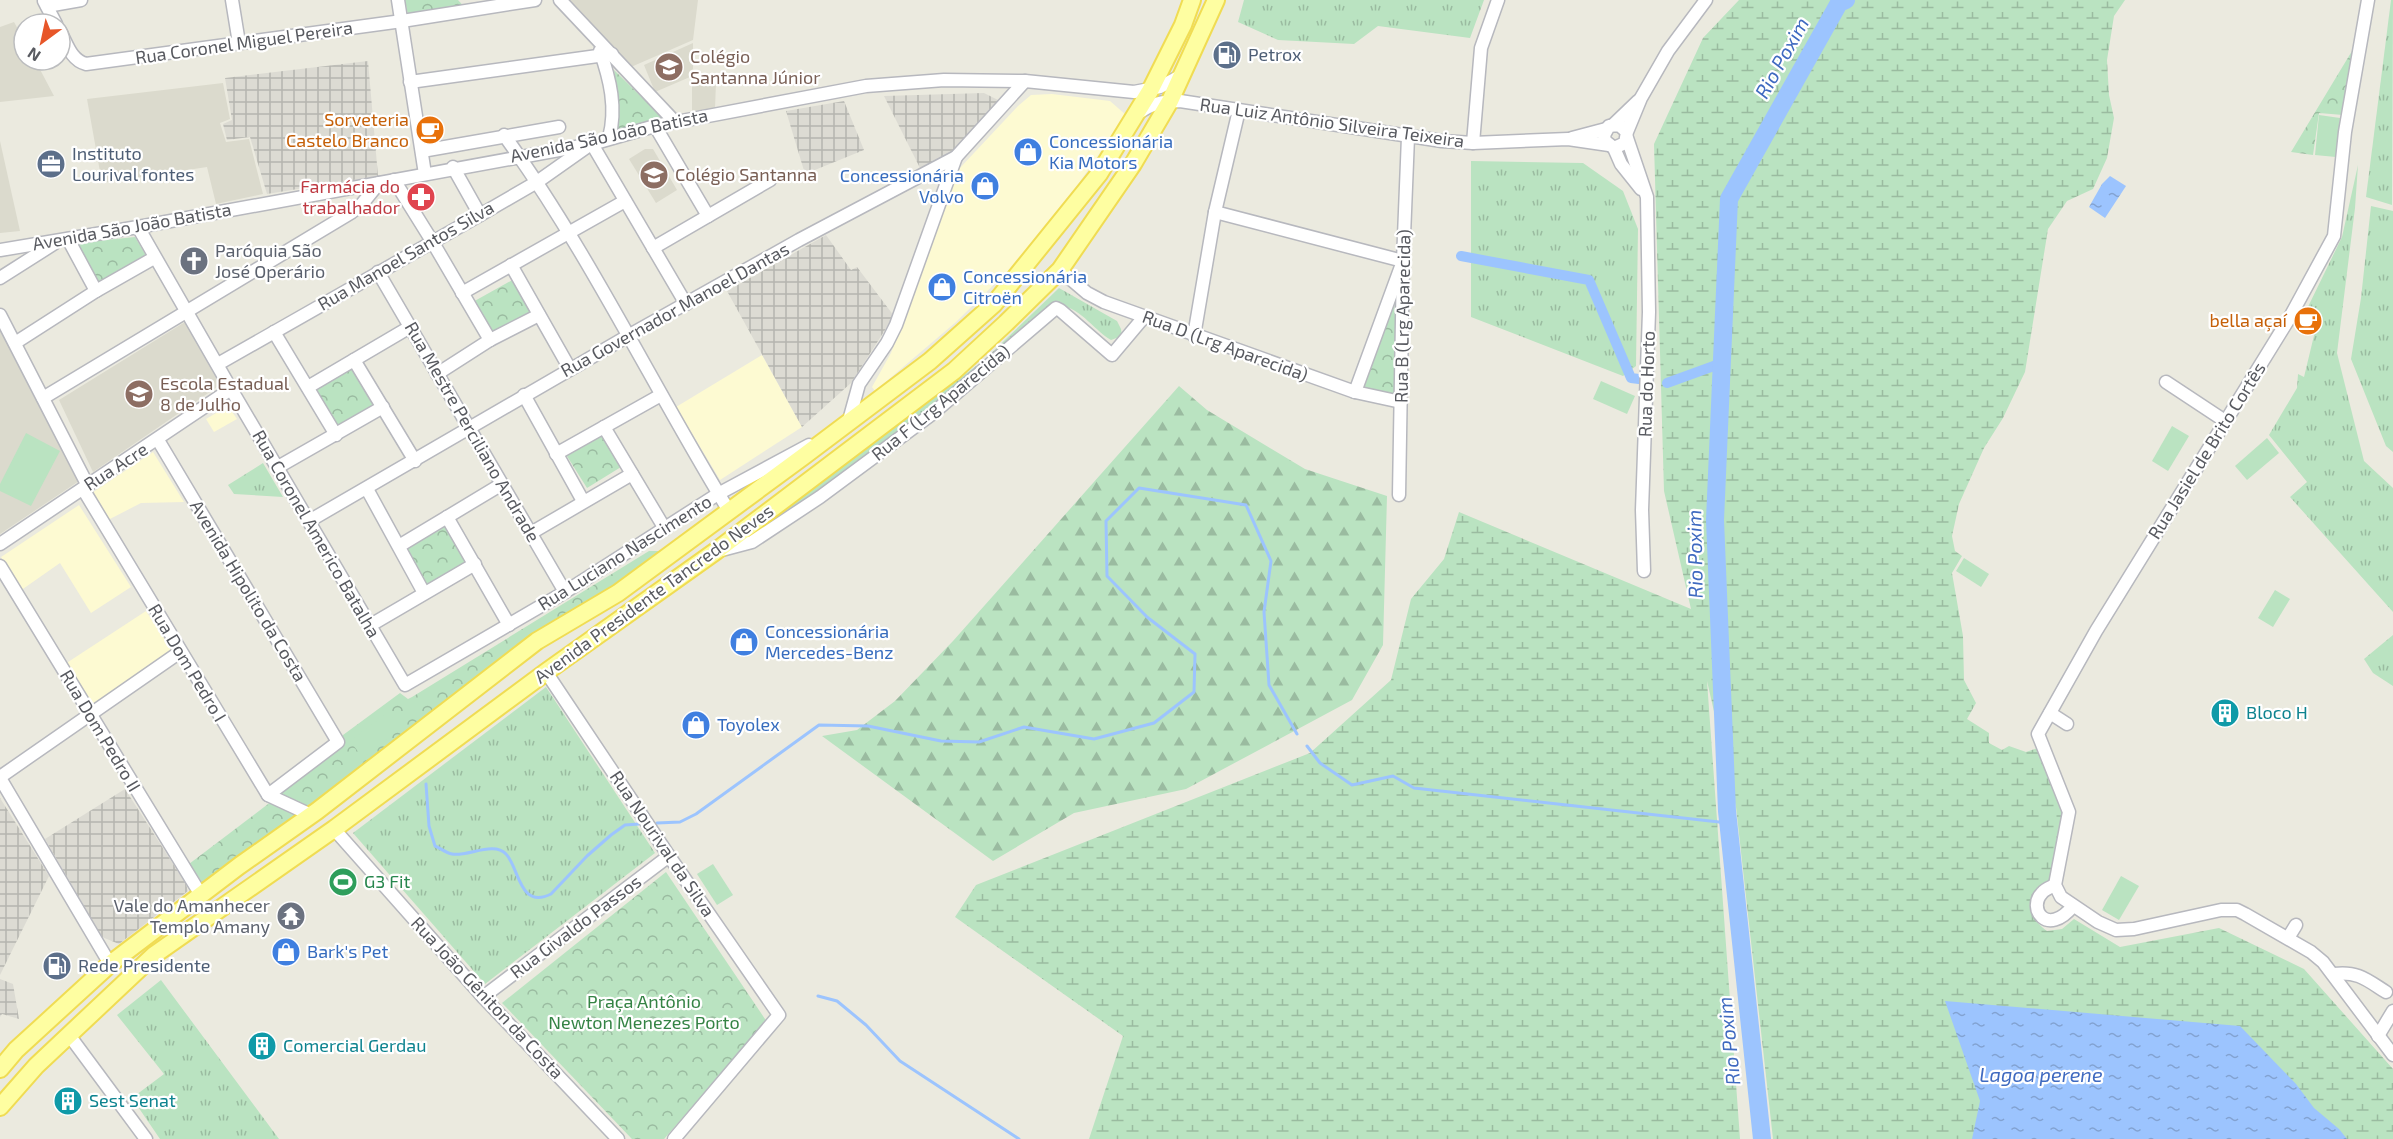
<svg xmlns="http://www.w3.org/2000/svg" width="2393" height="1139" font-family="'Exo 2',sans-serif">
<defs>
<pattern id="industrial-grid" width="8" height="8" patternUnits="userSpaceOnUse" patternTransform="scale(1.5)"><rect width="8" height="8" fill="#dcdbd3"/><path d="M0 4h8M4 0v8" fill="none" stroke="#b5b5af"/></pattern>
<pattern id="grass-tufts" width="24" height="20" patternUnits="userSpaceOnUse" patternTransform="scale(1.5)"><rect width="24" height="20" fill="#bae3c1"/><path d="M3 7l-1-3M5 7V3M7 7l1-3M15 17l-1-3M17 17v-4M19 17l1-3" fill="none" stroke="#9abba0"/></pattern>
<pattern id="forest-firs" width="22" height="20" patternUnits="userSpaceOnUse" patternTransform="scale(1.5)"><rect width="22" height="20" fill="#bae3c1"/><path d="M5 1l3.5 6h-7zM16 11l3.5 6h-7z" fill="#9abba0"/></pattern>
<pattern id="wetland-marsh" width="20" height="14" patternUnits="userSpaceOnUse" patternTransform="scale(1.5)"><rect width="20" height="14" fill="#bae3c1"/><path d="M1 5h8M5 5V1M11 12h8M15 12V8" fill="none" stroke="#9abba0"/></pattern>
<pattern id="park-crowns" width="20" height="18" patternUnits="userSpaceOnUse" patternTransform="scale(1.5)"><rect width="20" height="18" fill="#bae3c1"/><path d="M2 6a3 3 0 1 1 6 0M12 15a3 3 0 1 1 6 0" fill="none" stroke="#9abba0"/></pattern>
<pattern id="water-ripples" width="26" height="14" patternUnits="userSpaceOnUse" patternTransform="scale(1.5)"><rect width="26" height="14" fill="#9cc4fe"/><path d="M2 4q2-2 4 0t4 0M15 11q2-2 4 0t4 0" fill="none" stroke="#82a2d1"/></pattern>
</defs>
<rect width="100%" height="100%" fill="#ebeadf"/>
<g fill="#fdfad2">
<polygon points="1052,94 1110,101 1126,115 1041,238 956,322 875,391 872,387 891,353 959,169 1018,106 1031,95"/>
<polygon points="762,355 802,427 720,480 676,407"/>
<polygon points="228,406 237,419 214,432 206,419"/>
<polygon points="153,452 184,502 141,503 108,520 92,493"/>
<polygon points="79,505 131,587 91,613 60,563 20,591 1,557"/>
<polygon points="146,611 172,651 93,707 65,664"/>
</g>
<g fill="url(#industrial-grid)">
<polygon points="368,61 378,176 267,194 250,137 227,140 223,124 232,120 225,78"/>
<polygon points="984,93 1000,101 952,154 920,168 884,96"/>
<polygon points="844,101 864,150 805,174 786,111"/>
<polygon points="826,235 851,270 857,267 894,316 851,383 802,427 727,291"/>
<polygon points="125,789 186,884 188,891 119,944 102,937 45,839"/>
<polygon points="0,798 49,876 0,975"/>
<polygon points="0,979 13,984 19,1019 2,1014 0,1017"/>
</g>
<g fill="#dbdacd">
<polygon points="568,0 698,0 693,40 631,67"/>
<polygon points="14,22 24,40 24,60 35,60 54,96 0,102 0,27"/>
<polygon points="693,43 693,69 690,71 690,77 655,92 644,65"/>
<polygon points="692,80 716,82 715,109 692,111"/>
<polygon points="223,83 230,119 220,123 226,142 249,139 263,194 216,204 207,167 102,183 87,99"/>
<polygon points="0,141 20,231 0,233"/>
<polygon points="645,149 653,149 677,190 656,203 629,159"/>
<polygon points="185,322 219,379 217,387 93,472 59,400"/>
<polygon points="0,329 79,481 0,534"/>
</g>
<g fill="url(#grass-tufts)">
<polygon points="1244,0 1484,0 1470,38 1378,26 1354,44 1278,40 1238,22"/>
<polygon points="2391,0 2393,0 2392,205 2366,197"/>
<polygon points="1471,161 1583,163 1623,191 1638,229 1636,366 1623,376 1471,317"/>
<polygon points="2358,165 2355,208 2337,353 2364,461 2393,488 2393,612 2290,497 2307,482 2269,435 2297,388 2298,374 2304,377 2317,323 2305,313 2342,237"/>
<polygon points="2371,206 2393,211 2393,452 2386,446 2351,359 2361,298"/>
<path d="M1059,288L1117,321L1121,329L1122,336L1111,340C1091,328 1079,304 1053,305L985,369L748,542L745,536L983,361Z"/>
<polygon points="263,463 283,497 234,494 228,485"/>
<polygon points="2393,635 2393,686 2373,673 2364,659"/>
<polygon points="546,687 655,853 485,984 353,833"/>
<polygon points="161,980 279,1139 160,1139 132,1098 164,1074 117,1015"/>
</g>
<polygon fill="url(#forest-firs)" points="1179,386 1207,410 1305,469 1387,496 1383,645 1352,700 1186,789 1074,813 993,861 822,736 857,730 895,701 953,641"/>
<path fill="url(#wetland-marsh)" d="M1739,0H2125L2114,16L2107,60L2109,95L2114,118L2107,158L2093,189L2067,201L2048,229L2025,372L2003,418L1984,448L1959,504L1952,536L1955,551L1962,556L1952,573L1963,636L1964,680L1976,703L1967,719L1989,733V743L2002,750L2009,746L2026,752L2041,747L2066,804L2050,884C2025,899 2024,913 2047,931L2062,929L2074,919L2120,947L2219,928L2304,969L2393,1069V1139H1773L1736,807L1707,681L1740,1139H1089L1123,1036L955,917L976,885L1310,753L1391,680L1411,599L1444,559L1459,512L1691,609L1664,491L1654,144L1703,38Z"/>
<g fill="url(#park-crowns)">
<polygon points="405,0 458,0 469,12 409,20"/>
<polygon points="2352,51 2343,115 2319,113 2313,155 2291,152"/>
<polygon points="614,70 665,120 618,129 619,107"/>
<polygon points="135,237 147,257 97,285 76,243"/>
<polygon points="516,278 540,320 494,345 471,303"/>
<polygon points="1394,296 1399,397 1360,390"/>
<polygon points="352,367 376,406 338,431 313,390"/>
<polygon points="600,433 621,467 587,488 565,453"/>
<polygon points="447,520 471,561 427,586 403,546"/>
<polygon points="649,551 662,551 307,809 276,796 343,744 343,735 400,693 408,699 412,697"/>
<polygon points="272,801 299,814 202,882 189,864"/>
<polygon points="666,872 767,1022 664,1139 632,1139 502,1003"/>
</g>
<g fill="#bae3c1">
<polygon points="2319,115 2340,118 2336,157 2315,155"/>
<polygon points="1601,381 1635,396 1627,414 1593,399"/>
<polygon points="2172,426 2189,436 2168,471 2152,461"/>
<polygon points="26,433 60,451 31,506 0,491 0,484"/>
<polygon points="2267,438 2279,453 2247,480 2235,466"/>
<polygon points="1964,558 1989,574 1981,587 1956,571"/>
<polygon points="2275,590 2290,599 2273,627 2258,618"/>
<polygon points="388,712 401,728 363,758 350,741"/>
<polygon points="713,864 733,895 717,905 697,874"/>
<polygon points="2121,876 2139,886 2119,920 2102,910"/>
</g>
<g fill="url(#water-ripples)">
<polygon points="2110,176 2126,186 2105,218 2089,207 2102,184"/>
<polygon points="1945,1001 2240,1026 2296,1084 2314,1108 2339,1129 2347,1139 1972,1139 1980,1101"/>
</g>
<g fill="none" stroke-linecap="round" stroke-linejoin="round">
<g stroke="#9cc4fe" stroke-width="3">
<polyline points="1307,746 1320,763 1352,785 1393,776 1414,788 1728,823"/>
<path d="M426,784L429,826L435,846C440,848 446,853 452,854C467,857 494,841 506,854C519,867 519,910 551,894L587,856L611,835L625,825L639,824"/>
<polyline points="657,823 680,822 696,814 819,725 868,726 941,741 979,742 1024,727 1094,739 1154,723 1194,692 1195,654 1147,617 1107,576 1106,521 1139,488 1246,505 1271,561 1264,612 1269,685 1297,734"/>
<polyline points="818,996 837,1001 866,1025 900,1061 1019,1139"/>
</g>
<g stroke="#9cc4fe" stroke-width="10">
<polyline points="1461,256 1589,280 1631,378 1639,379"/>
<polyline points="1667,383 1722,363"/>
</g>
<polyline stroke="#9cc4fe" stroke-width="18" points="1762,1139 1727,811 1715,520 1729,199 1839,3 1846,0"/>
<g stroke="#b7b8be" stroke-width="15">
<g id="minor">
<polyline points="232,0 239,43"/>
<polyline points="398,0 425,174"/>
<polyline points="560,0 675,122"/>
<polyline points="2368,0 2345,132 2334,236 2290,317 2096,631 2038,734 2069,812 2055,885 2061,897 2098,922 2116,930 2134,929 2221,910 2237,910 2245,914 2311,952 2323,962 2393,1055"/>
<polyline points="44,1 56,24"/>
<polyline points="47,6 81,0"/>
<path d="M60,31C67,44 71,60 86,64L402,21L535,0"/>
<path d="M600,51C610,79 617,108 609,138"/>
<polyline points="410,82 612,54"/>
<path d="M1137,114C1154,103 1160,101 1180,101L1442,141L1473,143L1568,139L1609,145"/>
<polyline points="1613,125 1638,101"/>
<polyline points="655,126 708,216"/>
<polyline points="1627,132 1619,125 1609,126 1604,135 1605,141 1614,148 1625,143 1627,132 1641,98 1668,51 1706,0"/>
<path d="M504,135C590,254 653,387 729,511"/>
<polyline points="1572,138 1606,129"/>
<polyline points="1627,138 1647,197 1649,312 1642,510 1644,571"/>
<polyline points="1473,143 1481,48 1498,0"/>
<polyline points="592,144 686,304"/>
<polyline points="1614,148 1621,164 1641,189"/>
<polyline points="422,151 559,127"/>
<polyline points="453,167 480,215"/>
<polyline points="394,180 432,241 490,340"/>
<polyline points="1215,212 1403,261 1355,392"/>
<polyline points="138,227 231,389 405,685 565,592 718,494 809,445"/>
<polyline points="68,239 96,291"/>
<polyline points="653,248 770,180"/>
<polyline points="0,250 138,227 592,144 655,126 866,86 944,80 1025,81 1134,92 1160,87 1182,75"/>
<polyline points="511,265 570,369"/>
<polyline points="1060,270 1087,293 1104,302 1355,392 1401,402"/>
<polyline points="378,272 565,592"/>
<polyline points="0,278 55,243"/>
<polyline points="462,293 625,201"/>
<polyline points="0,315 88,486"/>
<polyline points="274,332 336,435"/>
<polyline points="1194,336 1215,212 1239,110"/>
<polyline points="15,343 96,291 154,258"/>
<polyline points="354,360 415,461"/>
<polyline points="218,364 480,215 537,182 588,146"/>
<polyline points="437,374 490,340 539,315"/>
<polyline points="2166,382 2225,421"/>
<polyline points="308,387 410,327"/>
<polyline points="524,395 583,501"/>
<polyline points="43,398 352,212 362,204 379,183"/>
<polyline points="848,424 859,384 887,343 896,325 956,157"/>
<polyline points="604,427 665,529"/>
<polyline points="158,440 338,742 268,795"/>
<polyline points="556,454 661,395"/>
<polyline points="278,467 383,407"/>
<polyline points="83,489 268,795 311,815"/>
<polyline points="367,489 424,593"/>
<polyline points="1399,495 1403,261 1408,137"/>
<polyline points="447,517 509,625"/>
<polyline points="309,521 628,336 799,240 956,157 1025,81"/>
<polyline points="531,533 632,474"/>
<polyline points="0,544 231,389"/>
<polyline points="399,546 502,484"/>
<polyline points="718,551 752,542 820,497 932,414 1056,308 1060,310 1112,355 1144,317"/>
<polyline points="0,566 201,895"/>
<polyline points="369,626 475,564"/>
<polyline points="546,672 669,856 779,1015 674,1139"/>
<polyline points="2050,713 2067,724"/>
<polyline points="0,777 180,652"/>
<polyline points="0,778 110,964"/>
<polyline points="334,829 483,997 618,1139"/>
<path d="M2055,885C2051,887 2045,889 2042,893C2027,908 2047,938 2073,906"/>
<polyline points="2288,938 2296,925"/>
<path d="M2334,974C2358,971 2367,980 2386,992"/>
<polyline points="483,997 669,856"/>
<polyline points="69,1035 146,1139"/>
<polyline points="2378,1036 2393,1011"/>
</g>
</g>
<g stroke="#f0dc53" stroke-width="20">
<g id="major">
<polyline points="0,1069 16,1050 110,964 239,866 317,811 537,641 618,593 804,456 930,361 994,304 1099,174 1150,91 1183,25 1192,0"/>
<polyline points="0,1107 36,1066 154,955 334,829 546,672 716,551 954,371 1006,323 1060,270 1133,164 1170,101 1216,0"/>
</g>
</g>
<use href="#minor" stroke="#fff" stroke-width="12"/>
<use href="#major" stroke="#fefea1" stroke-width="16"/>
</g>
<defs>
<g id="fuel-disc" transform="scale(1.5)"><circle r="9.5" fill="#5c6f8a" stroke="#fff"/><path d="M-5.5-6h7V0h2V4h1.3V-2.5L3-4.5l.8-.8L6-3V5H2.5V1h-1V6h-7ZM-4.2-4.7v3.2H.2V-4.7Z" fill="#fff"/></g>
<g id="school-disc" transform="scale(1.5)"><circle r="9.5" fill="#8d6e63" stroke="#fff"/><path d="M0-5L7-2L0 1L-7-2ZM-4 1L0 2.5L4 1V4Q0 6-4 4Z" fill="#fff"/></g>
<g id="cafe-disc" transform="scale(1.5)"><circle r="9.5" fill="#e8710a" stroke="#fff"/><path d="M-5.5-4.5H6V0H3Q3 3.5 0 3.5H-2.5Q-5.5 3.5-5.5 0ZM3-3.2v2h1.7v-2ZM-6 4.5H4V6H-6Z" fill="#fff"/></g>
<g id="shop-disc" transform="scale(1.5)"><circle r="9.5" fill="#3f7fe0" stroke="#fff"/><path d="M-5-2.5h2.3a2.7 3.5 0 0 1 5.4 0H5L5.5 6h-11ZM-1.5-2.5h3a1.5 2.3 0 0 0-3 0Z" fill="#fff"/></g>
<g id="office-disc" transform="scale(1.5)"><circle r="9.5" fill="#5c6f8a" stroke="#fff"/><path d="M-6-3h4V-5.5h4V-3h4V5H-6ZM-1-4.5V-3h2v-1.5ZM-6 0V1H6V0Z" fill="#fff"/></g>
<g id="pharmacy-disc" transform="scale(1.5)"><circle r="9.5" fill="#e0444e" stroke="#fff"/><path d="M-2-6h4v4h4v4h-4v4h-4v-4h-4v-4h4Z" fill="#fff"/></g>
<g id="church-disc" transform="scale(1.5)"><circle r="9.5" fill="#6b7280" stroke="#fff"/><path d="M-1.2-6h2.4v3.5h3.3v2.4h-3.3V6h-2.4V-.1h-3.3v-2.4h3.3Z" fill="#fff"/></g>
<g id="building-disc" transform="scale(1.5)"><circle r="9.5" fill="#0f9aa8" stroke="#fff"/><path d="M-4-6H4V6H1V3H-1V6H-4ZM-2.5-4.3h1.7v1.8h-1.7ZM.8-4.3h1.7v1.8H.8ZM-2.5-1h1.7V.8h-1.7ZM.8-1h1.7V.8H.8Z" fill="#fff"/></g>
<g id="stadium-disc" transform="scale(1.5)"><circle r="9.5" fill="#2e9e5b" stroke="#fff"/><path d="M0-5a6.5 5 0 1 0 0 10a6.5 5 0 1 0 0-10ZM-3.5-1.8h7v3.6h-7Z" fill="#fff"/></g>
<g id="temple-disc" transform="scale(1.5)"><circle r="9.5" fill="#6b7280" stroke="#fff"/><path d="M0-6L5-2H3V0L6.5 2.5H4V6H1.5V3h-3V6H-4V2.5H-6.5L-3 0V-2H-5Z" fill="#fff"/></g>
</defs>
<g fill-rule="evenodd">
<use href="#fuel-disc" x="1227" y="55"/>
<use href="#school-disc" x="669" y="67"/>
<use href="#cafe-disc" x="430" y="130"/>
<use href="#shop-disc" x="1028" y="152"/>
<use href="#office-disc" x="51" y="164"/>
<use href="#school-disc" x="654" y="175"/>
<use href="#shop-disc" x="985" y="186"/>
<use href="#pharmacy-disc" x="421" y="197"/>
<use href="#church-disc" x="194" y="261"/>
<use href="#shop-disc" x="942" y="287"/>
<use href="#cafe-disc" x="2308" y="321"/>
<use href="#school-disc" x="139" y="394"/>
<use href="#shop-disc" x="744" y="642"/>
<use href="#building-disc" x="2225" y="713"/>
<use href="#shop-disc" x="696" y="725"/>
<use href="#stadium-disc" x="343" y="882"/>
<use href="#temple-disc" x="291" y="916"/>
<use href="#shop-disc" x="286" y="952"/>
<use href="#fuel-disc" x="57" y="966"/>
<use href="#building-disc" x="262" y="1046"/>
<use href="#building-disc" x="68" y="1101"/>
</g>
<g text-anchor="middle" stroke-width="4.5" stroke-linejoin="round" paint-order="stroke">
<g font-size="18" fill="#585a60" stroke="#fff">
<text transform="translate(244 43) rotate(-8)" y="6">Rua Coronel Miguel Pereira</text>
<text transform="translate(1332 123) rotate(8)" y="6">Rua Luiz Antônio Silveira Teixeira</text>
<text transform="translate(609 136) rotate(-12)" y="6">Avenida São João Batista</text>
<text transform="translate(132 227) rotate(-10)" y="6">Avenida São João Batista</text>
<text transform="translate(406 256) rotate(-30)" y="6">Rua Manoel Santos Silva</text>
<text transform="translate(675 310) rotate(-29)" y="6">Rua Governador Manoel Dantas</text>
<text transform="translate(1403 316) rotate(-89)" y="6">Rua B (Lrg Aparecida)</text>
<text transform="translate(1225 346) rotate(20)" y="6">Rua D (Lrg Aparecida)</text>
<text transform="translate(1647 384) rotate(-88)" y="6">Rua do Horto</text>
<text transform="translate(941 403) rotate(-39)" y="6">Rua F (Lrg Aparecida)</text>
<text transform="translate(472 432) rotate(60)" y="6">Rua Mestre Perciliano Andrade</text>
<text transform="translate(2207 451) rotate(-58)" y="6">Rua Jasiel de Brito Cortês</text>
<text transform="translate(116 467) rotate(-33)" y="6">Rua Acre</text>
<text transform="translate(316 534) rotate(60)" y="6">Rua Coronel Americo Batalha</text>
<text transform="translate(625 553) rotate(-32)" y="6">Rua Luciano Nascimento</text>
<text transform="translate(248 591) rotate(59)" y="6">Avenida Hipolito da Costa</text>
<text transform="translate(654 594) rotate(-36)" y="6">Avenida Presidente Tancredo Neves</text>
<text transform="translate(187 663) rotate(59)" y="6">Rua Dom Pedro I</text>
<text transform="translate(100 731) rotate(59)" y="6">Rua Dom Pedro II</text>
<text transform="translate(662 844) rotate(56)" y="6">Rua Nourival da Silva</text>
<text transform="translate(576 927) rotate(-37)" y="6">Rua Givaldo Passos</text>
<text transform="translate(487 998) rotate(47)" y="6">Rua João Gêniton da Costa</text>
</g>
<g font-size="18" fill="#4e5e75" stroke="#fff" text-anchor="start">
<text x="1248" y="61">Petrox</text>
<text x="72" y="160">Instituto<tspan x="72" dy="21">Lourival fontes</tspan></text>
<text x="78" y="972">Rede Presidente</text>
</g>
<g font-size="18" fill="#785e54" stroke="#fff" text-anchor="start">
<text x="690" y="63">Colégio<tspan x="690" dy="21">Santanna Júnior</tspan></text>
<text x="675" y="181">Colégio Santanna</text>
<text x="160" y="390">Escola Estadual<tspan x="160" dy="21">8 de Julho</tspan></text>
</g>
<g font-size="18" fill="#c56008" stroke="#fff" text-anchor="end">
<text x="409" y="126">Sorveteria<tspan x="409" dy="21">Castelo Branco</tspan></text>
<text x="2287" y="327">bella açaí</text>
</g>
<g font-size="18" fill="#366cbe" stroke="#fff" text-anchor="start">
<text x="1049" y="148">Concessionária<tspan x="1049" dy="21">Kia Motors</tspan></text>
<text x="964" y="182" text-anchor="end">Concessionária<tspan x="964" dy="21">Volvo</tspan></text>
<text x="963" y="283">Concessionária<tspan x="963" dy="21">Citroën</tspan></text>
<text x="765" y="638">Concessionária<tspan x="765" dy="21">Mercedes-Benz</tspan></text>
<text x="717" y="731">Toyolex</text>
<text x="307" y="958">Bark's Pet</text>
</g>
<g font-size="18" fill="#be3a42" stroke="#fff" text-anchor="end">
<text x="400" y="193">Farmácia do<tspan x="400" dy="21">trabalhador</tspan></text>
</g>
<g font-size="18" fill="#5b616d" stroke="#fff" text-anchor="start">
<text x="215" y="257">Paróquia São<tspan x="215" dy="21">José Operário</tspan></text>
<text x="270" y="912" text-anchor="end">Vale do Amanhecer<tspan x="270" dy="21">Templo Amany</tspan></text>
</g>
<g font-size="18" fill="#0d838f" stroke="#fff" text-anchor="start">
<text x="2246" y="719">Bloco H</text>
<text x="283" y="1052">Comercial Gerdau</text>
<text x="89" y="1107">Sest Senat</text>
</g>
<g font-size="18" fill="#27864d" stroke="#fff" text-anchor="start">
<text x="364" y="888">G3 Fit</text>
</g>
<g font-size="18" fill="#348344" stroke="#fff">
<text x="644" y="1008">Praça Antônio<tspan x="644" dy="21">Newton Menezes Porto</tspan></text>
</g>
<g font-size="20" font-style="italic" fill="#3f6ac0" stroke="#fff">
<text transform="translate(1782 58) rotate(-61)" y="7">Rio Poxim</text>
<text transform="translate(1695 554) rotate(-91)" y="7">Rio Poxim</text>
<text transform="translate(1729 1041) rotate(-96)" y="7">Rio Poxim</text>
<text x="2041" y="1082">Lagoa perene</text>
</g>
</g>
<g transform="translate(42 42) rotate(213)"><circle r="28" fill="#ffffff" stroke="#bcbdbf" stroke-width="1.5"/>
<path d="M0-4.5L10 22L0 15L-10 22Z" fill="#e75629"/>
<text y="-9" font-size="16" font-weight="bold" text-anchor="middle" fill="#585a60">N</text>
</g>
</svg>
